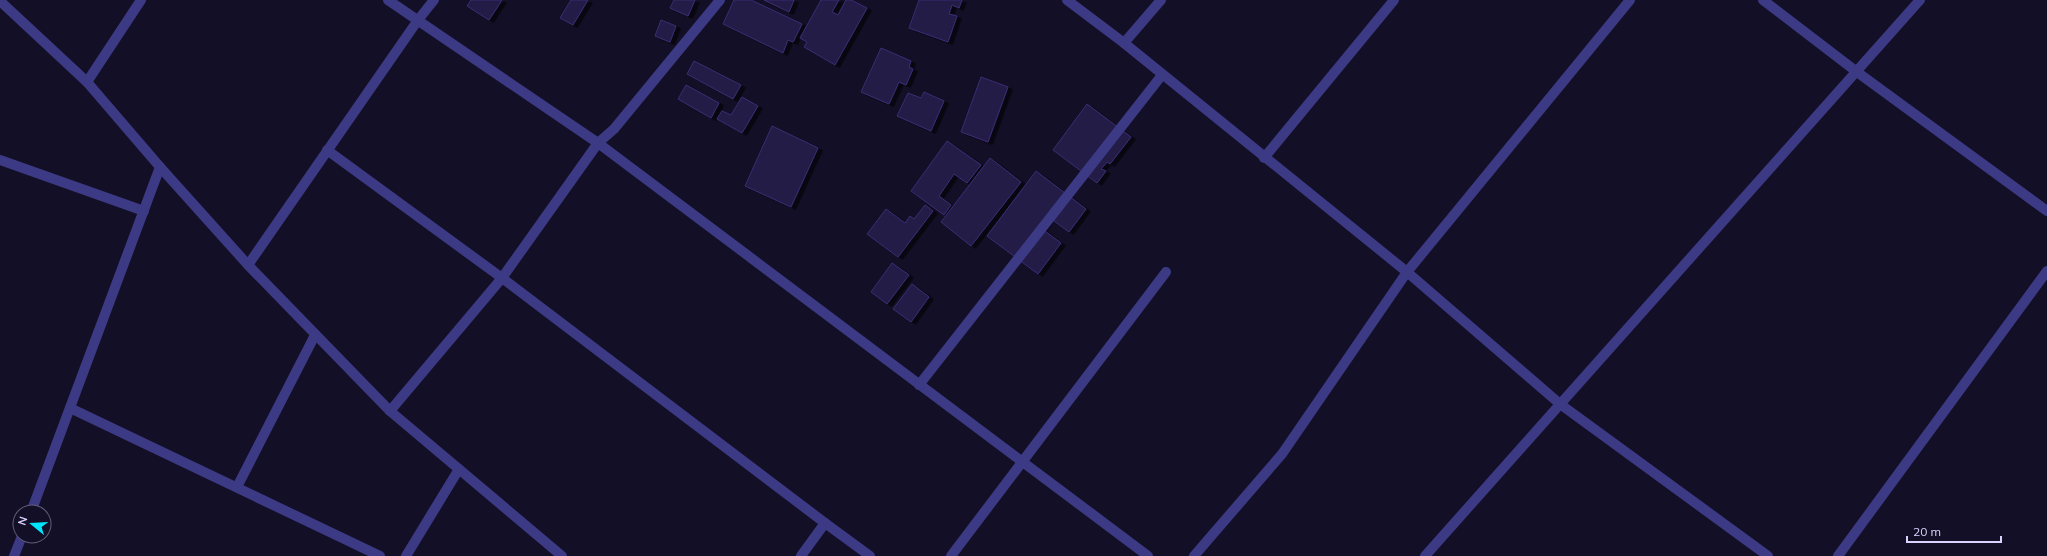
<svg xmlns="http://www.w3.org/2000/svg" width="2047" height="556" font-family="Mulish,sans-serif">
<defs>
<filter id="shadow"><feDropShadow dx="4.5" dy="2.5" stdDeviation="0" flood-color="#0009"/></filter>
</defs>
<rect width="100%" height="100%" fill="#130f26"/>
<g fill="#241b47" stroke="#3b2d73" filter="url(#shadow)">
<polygon points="471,0 502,0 489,20 467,6"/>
<polygon points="571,0 588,0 573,25 560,18"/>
<polygon points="674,0 695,0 688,16 670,8"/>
<polygon points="734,0 751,0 802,24 793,42 788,40 783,53 723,24"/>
<polygon points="764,0 794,0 789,12"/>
<polygon points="821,0 839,0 832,12 838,15 846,0 851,0 867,8 835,65 804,47 807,42 800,38"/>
<polygon points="919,0 962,0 959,8 952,5 949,14 957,16 948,42 909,28"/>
<polygon points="661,20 676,26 670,42 655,36"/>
<polygon points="881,48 911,61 909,67 913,69 906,85 899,82 889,104 861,92"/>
<polygon points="694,61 741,85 733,99 687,74"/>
<polygon points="981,77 1008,87 988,142 961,132"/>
<polygon points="686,85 719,103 711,118 678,99"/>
<polygon points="924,92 944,101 931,131 897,116 908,93 921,98"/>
<polygon points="742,97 758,106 742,133 717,119 722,111 731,115"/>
<polygon points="1087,104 1131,137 1110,164 1107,162 1101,169 1106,171 1097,183 1053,150"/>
<polygon points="772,126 818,148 791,207 745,186"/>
<polygon points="947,141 981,165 967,183 954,174 939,196 951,205 944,215 911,191"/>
<polygon points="990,158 1021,182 971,246 941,222"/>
<polygon points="1036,171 1086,209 1069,232 1050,218 1042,229 1061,243 1038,274 987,236"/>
<polygon points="925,205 933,211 898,257 867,234 886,209 905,223 910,216 914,219"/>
<polygon points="892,263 909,275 887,304 871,292"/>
<polygon points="912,284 929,297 911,322 893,309"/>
</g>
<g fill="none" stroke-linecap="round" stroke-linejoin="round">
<g stroke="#3d3a85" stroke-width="10">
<polyline points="388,0 598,143 1148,556"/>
<polyline points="1067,0 1124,43 1407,272 1560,404 1768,556"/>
<polyline points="1763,0 1857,72 2047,211"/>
<polyline points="0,1 87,82 160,167 248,265 390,411 562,556"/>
<polyline points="1124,43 1161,0"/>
<polyline points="87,82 141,0"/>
<polyline points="327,150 502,278 825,523"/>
<polyline points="1264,158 1394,0"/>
<polyline points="0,160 144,211"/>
<polyline points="248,265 418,20 434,0"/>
<polyline points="919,385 1162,75"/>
<polyline points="70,408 380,556"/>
<polyline points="390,411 502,278 598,143 614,129 720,0"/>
<polyline points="237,487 315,335"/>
<polyline points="31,512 160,167"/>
<polyline points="14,556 22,536"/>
<polyline points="406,556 459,469"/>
<polyline points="801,556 825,523 870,556"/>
<polyline points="951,556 1166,272"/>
<polyline points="1194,556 1282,454 1407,272 1630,0"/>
<polyline points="1425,556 1920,0"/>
<polyline points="1838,556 2047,271"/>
</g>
</g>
<g transform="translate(32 524) rotate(288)"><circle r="19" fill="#130f26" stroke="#625e7d"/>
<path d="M0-3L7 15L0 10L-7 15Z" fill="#00e5ff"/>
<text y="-6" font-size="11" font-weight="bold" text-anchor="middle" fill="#d9d4ff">N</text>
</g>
<path d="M1907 536v6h94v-6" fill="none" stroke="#d9d4ff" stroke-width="2"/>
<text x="1913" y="536" font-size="12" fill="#d9d4ff" stroke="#130f26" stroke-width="3" paint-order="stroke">20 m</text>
</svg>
